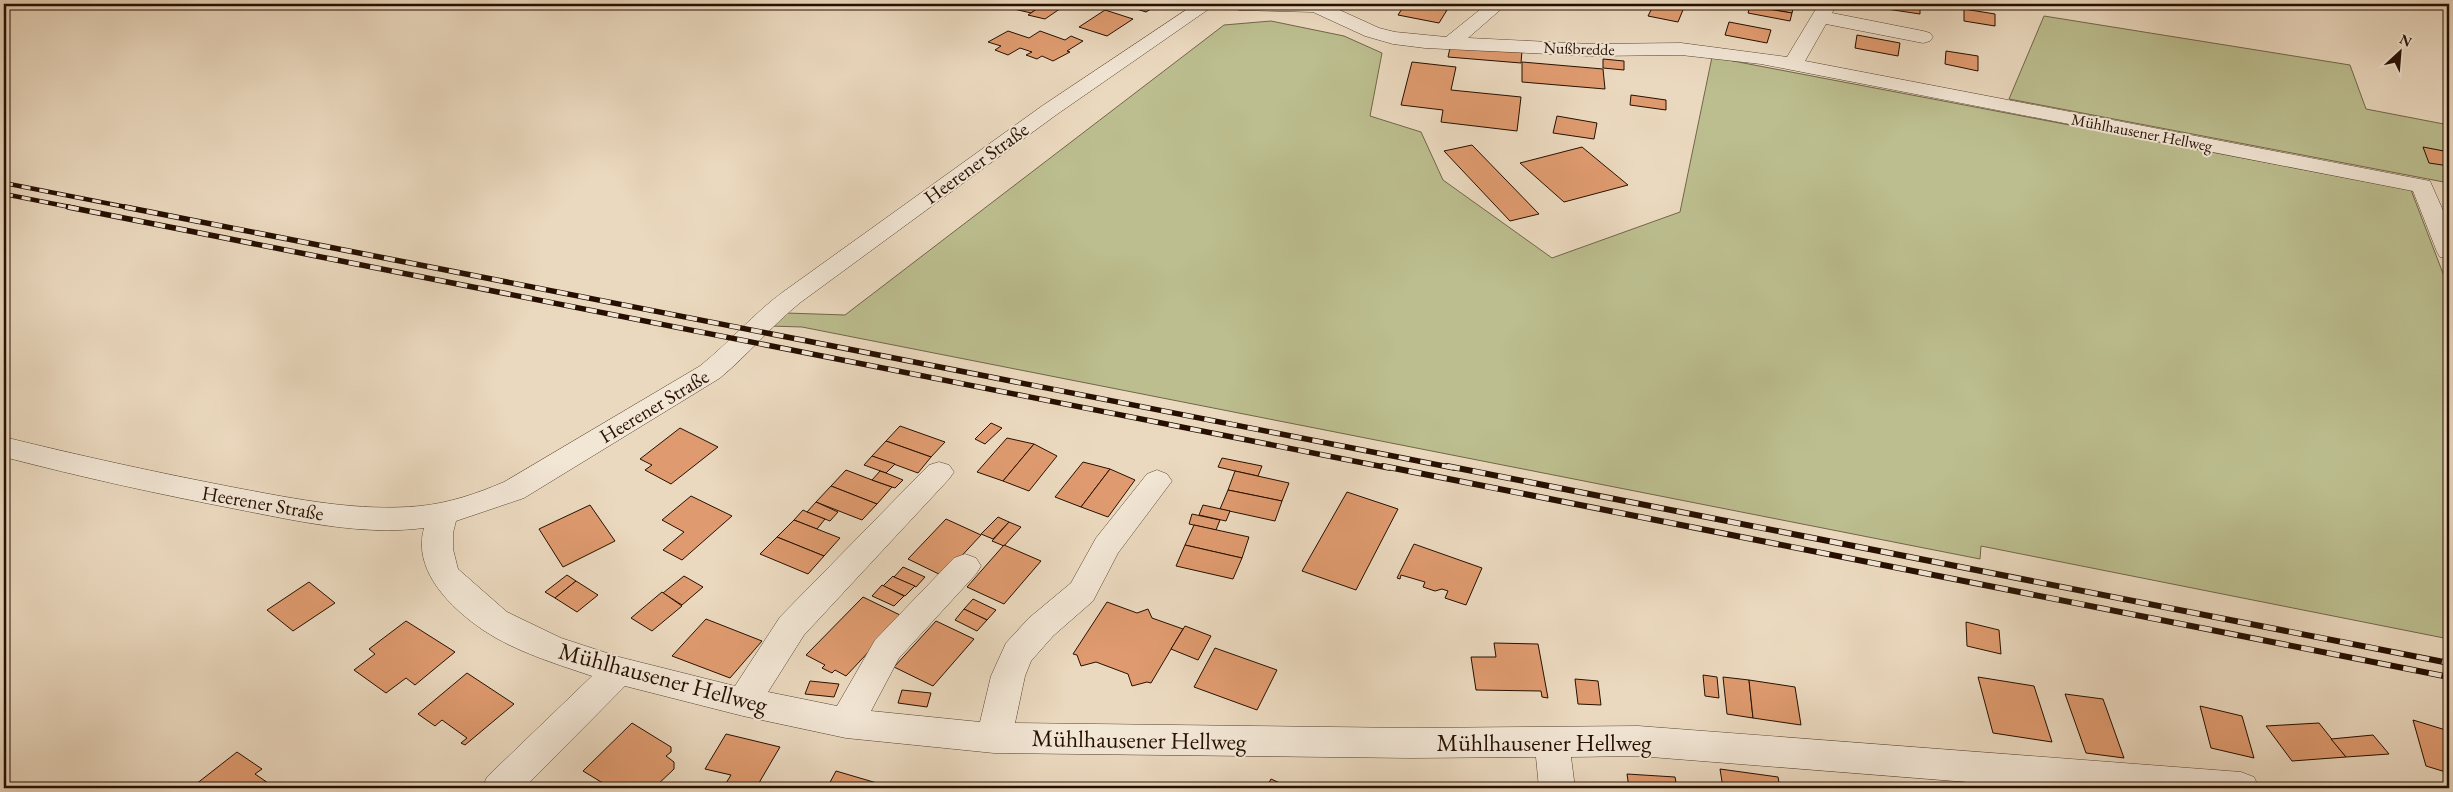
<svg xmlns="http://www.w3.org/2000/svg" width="2453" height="792" font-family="'EB Garamond',serif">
<rect width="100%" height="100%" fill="#ebd9bf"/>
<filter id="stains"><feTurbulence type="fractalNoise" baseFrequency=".004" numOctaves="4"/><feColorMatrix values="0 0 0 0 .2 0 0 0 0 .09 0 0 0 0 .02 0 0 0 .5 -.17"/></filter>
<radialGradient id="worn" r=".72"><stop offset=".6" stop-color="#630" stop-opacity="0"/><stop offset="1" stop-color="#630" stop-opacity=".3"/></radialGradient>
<g fill="#bcbe8f" stroke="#716648">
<polygon points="2044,16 2350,65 2366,109 2449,125 2449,183 2009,99"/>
<polygon points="1271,21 1344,36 1382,53 1370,116 1421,132 1443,180 1552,258 1680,212 1712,57 2411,190 2449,289 2449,639 1981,546 1980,559 802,327 770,326 786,313 845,315 1224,25"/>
</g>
<g fill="#df9b6f" stroke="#260f00">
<polygon points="1021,4 1044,4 1031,13 1014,9"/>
<polygon points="1044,4 1067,4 1045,19 1028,15"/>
<polygon points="1121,4 1159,4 1146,12"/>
<polygon points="1405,4 1413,4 1447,10 1439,23 1398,15"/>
<polygon points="1641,4 1676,4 1685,5 1678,22 1648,16 1652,8 1640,6"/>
<polygon points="1751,4 1789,4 1794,5 1792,13 1750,6"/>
<polygon points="1880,4 1920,4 1920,14 1880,8"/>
<polygon points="1750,6 1792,13 1790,21 1748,13"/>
<polygon points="1964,9 1995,14 1995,26 1964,21"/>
<polygon points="1105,10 1133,19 1107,36 1079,27"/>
<polygon points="1729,22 1771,30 1767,43 1725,35"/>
<polygon points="1008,31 1029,38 1040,31 1065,40 1071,36 1083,41 1067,51 1070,52 1053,61 1042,56 1037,59 1026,55 1032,52 1020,48 1008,55 995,50 1001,46 988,42"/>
<polygon points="1857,35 1900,43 1898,56 1855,48"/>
<polygon points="1450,48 1522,51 1521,63 1448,57"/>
<polygon points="1946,51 1978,56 1978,71 1945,64"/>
<polygon points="1603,59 1624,61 1624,70 1603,68"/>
<polygon points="1412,62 1456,67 1451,90 1521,97 1517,131 1441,122 1443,110 1401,105"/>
<polygon points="1522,62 1603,69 1605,89 1522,82"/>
<polygon points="1631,95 1666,100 1666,110 1630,105"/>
<polygon points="1557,116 1597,123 1594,139 1553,133"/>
<polygon points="1472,145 1539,214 1510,221 1444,151"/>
<polygon points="1582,147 1628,185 1564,202 1520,163"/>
<polygon points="2423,147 2449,152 2449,166 2429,163"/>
<polygon points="991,423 1002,428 985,444 975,439"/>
<polygon points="900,426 945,442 931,457 886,441"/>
<polygon points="680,428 718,447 671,484 645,470 652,465 640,459"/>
<polygon points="1007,438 1034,444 1003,481 977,472"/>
<polygon points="886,441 931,457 918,473 872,456"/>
<polygon points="1034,444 1057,456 1029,491 1003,481"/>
<polygon points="872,456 895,464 886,473 864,465"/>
<polygon points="1222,458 1262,466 1258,476 1235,471 1218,467"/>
<polygon points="1083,462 1110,469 1081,507 1055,497"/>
<polygon points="1110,469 1135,480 1108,517 1081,507"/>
<polygon points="846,470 872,480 892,487 877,504 831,486"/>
<polygon points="880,471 886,473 903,480 895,488 872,480"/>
<polygon points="1235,471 1289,483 1282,501 1228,490"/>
<polygon points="831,486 877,504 862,520 816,502"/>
<polygon points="1228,490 1282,501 1275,521 1220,509"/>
<polygon points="1347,492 1398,509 1356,590 1302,571"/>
<polygon points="691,496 732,516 682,560 663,550 684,532 662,520"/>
<polygon points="816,502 838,512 830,521 807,512"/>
<polygon points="590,505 615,541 563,567 539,529"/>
<polygon points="1203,505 1230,511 1226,521 1199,515"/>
<polygon points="803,510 807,512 825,519 817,529 794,520"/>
<polygon points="1192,514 1220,520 1216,530 1189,524"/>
<polygon points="998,517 1009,522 993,539 981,534"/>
<polygon points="946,519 981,535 943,576 908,559"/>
<polygon points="794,520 840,538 824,556 777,537"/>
<polygon points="1009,522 1021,527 1004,546 992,541"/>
<polygon points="1194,525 1249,537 1242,558 1185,545"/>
<polygon points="777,537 824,556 808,574 760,554"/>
<polygon points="1414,544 1482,568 1466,605 1445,598 1448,591 1442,589 1435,591 1423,587 1425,582 1401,575 1400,579 1397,578"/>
<polygon points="1004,545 1041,561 1004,604 967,587"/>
<polygon points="1185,545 1242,558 1233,579 1176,566"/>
<polygon points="903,567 925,577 916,587 894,577"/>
<polygon points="567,575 576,581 555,598 545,592"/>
<polygon points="684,576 703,587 682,605 663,593"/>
<polygon points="893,576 894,577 915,586 905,596 883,586"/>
<polygon points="576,581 598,595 577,612 555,598"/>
<polygon points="309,582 335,603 293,631 267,610"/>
<polygon points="882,585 904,596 894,606 872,596"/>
<polygon points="662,592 682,606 652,631 631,618"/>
<polygon points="863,597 902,616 846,676 835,670 832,673 822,668 825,665 806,655"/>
<polygon points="973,599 996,610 987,620 964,609"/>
<polygon points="1107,602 1137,613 1148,609 1152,618 1183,629 1151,683 1147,682 1132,686 1128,674 1096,662 1081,666 1077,655 1073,654"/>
<polygon points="964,609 987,620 977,631 955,620"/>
<polygon points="706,619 762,641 730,678 672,656"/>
<polygon points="406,621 455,652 415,685 406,678 386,693 354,670 375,654 369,649"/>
<polygon points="936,621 974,639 933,686 894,667"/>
<polygon points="1966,622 1999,630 2001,654 1967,646"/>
<polygon points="1185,626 1211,636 1198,660 1171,649"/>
<polygon points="1494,643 1538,644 1548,698 1542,697 1541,691 1476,690 1471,657 1496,657"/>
<polygon points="1215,648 1277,670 1257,710 1194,687"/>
<polygon points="467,673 514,704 465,745 461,743 467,738 442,720 435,726 418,714"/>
<polygon points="1703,675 1717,677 1719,698 1705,696"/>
<polygon points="1723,677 1749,680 1753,718 1727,714"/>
<polygon points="1978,677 2034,686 2052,742 1993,733"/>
<polygon points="1575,679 1598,681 1601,705 1578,704"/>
<polygon points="1749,680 1795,687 1801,725 1753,718"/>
<polygon points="810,681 839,684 834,697 805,694"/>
<polygon points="902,690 931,693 927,707 898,703"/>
<polygon points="2065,694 2103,699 2124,758 2086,753"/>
<polygon points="2200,706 2242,716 2254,758 2211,748"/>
<polygon points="2413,720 2449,731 2449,773 2426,766"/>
<polygon points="632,723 671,747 671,752 666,756 674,762 674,769 654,788 611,788 583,771"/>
<polygon points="2319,723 2346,757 2292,761 2266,726"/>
<polygon points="726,734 780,747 756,788 723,788 731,775 705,769"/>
<polygon points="2373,735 2389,754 2346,757 2331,739"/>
<polygon points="237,752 262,769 255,774 271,785 267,788 191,788"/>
<polygon points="1720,769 1778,777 1780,788 1723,788"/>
<polygon points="836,771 887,786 886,788 827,788"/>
<polygon points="1627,774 1675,777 1677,788 1629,788"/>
<polygon points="1271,779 1291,788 1266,788"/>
</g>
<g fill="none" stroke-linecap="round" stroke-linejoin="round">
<g stroke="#574230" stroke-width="1">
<g id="minor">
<path d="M1195,4H1216L1056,115L801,302C771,326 749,354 720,378L524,498L456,521L453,533V549L458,569L507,612L561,638L619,657L735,686L780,617L929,465L939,462L949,465L954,472L949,479L804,635L768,692L837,706L875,640L954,558L965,554L976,558L981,566L976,574L899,658L871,711L980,722L991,676L1006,643L1029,618L1071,583L1096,538L1147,474L1157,470L1167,474L1172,481L1118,553L1093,601L1053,636L1031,661L1025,676L1015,723L1411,728L1638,726L2241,772L2254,777L2259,788H2042L1638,756L1571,757L1575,788H1539L1536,757L1411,758L994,753L846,738L743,716L625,686L524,788H482L487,777L592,676C556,664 514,651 483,630C451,608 412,571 424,528C362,536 297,521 236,509C158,494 81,477 4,457V437C81,456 159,473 237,488C296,499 359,512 420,506C449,503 476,494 504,482L700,366C730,342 753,314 783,292L1042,106Z"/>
<polygon points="1230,4 1335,4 1333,7 1379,28 1395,32 1446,37 1487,4 1507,4 1468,38 1591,44 1681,43 1787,57 1819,4 1837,4 1832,13 1923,31 1930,33 1933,37 1930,41 1923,43 1826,24 1805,61 2430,181 2449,224 2449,259 2440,257 2437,252 2413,191 1761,64 1681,55 1591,56 1425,48 1393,44 1365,36 1313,12 1239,10 1232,8"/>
</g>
</g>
<use href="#minor" fill="#f2e6d5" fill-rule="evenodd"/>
<g stroke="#260f00" stroke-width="4.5">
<g id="rail-far2">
<polyline points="4,183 131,208"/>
<polyline points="4,194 75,208"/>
</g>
</g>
<g stroke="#260f00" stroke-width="5.5">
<g id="rail-far1">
<polyline points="68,207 1389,468"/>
<polyline points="125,207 1454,468"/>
</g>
</g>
<g stroke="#260f00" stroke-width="6">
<g id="rail">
<polyline points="1383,466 2449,677"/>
<polyline points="1447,466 2449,663"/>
</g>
</g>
<use href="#rail-far2" stroke="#f2e6d5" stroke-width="3" stroke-dasharray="9" stroke-linecap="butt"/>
<use href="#rail-far1" stroke="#f2e6d5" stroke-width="4" stroke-dasharray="11" stroke-linecap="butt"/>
<use href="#rail" stroke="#f2e6d5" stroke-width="4.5" stroke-dasharray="13" stroke-linecap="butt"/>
</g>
<g text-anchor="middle" stroke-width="4" stroke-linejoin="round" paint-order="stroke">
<g font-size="16" fill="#260f00" stroke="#f2e6d5">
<text transform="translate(1579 48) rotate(2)" y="6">Nußbredde</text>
<text transform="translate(2142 132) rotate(11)" y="6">Mühlhausener Hellweg</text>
</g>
<g font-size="20" fill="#260f00" stroke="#f2e6d5">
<text transform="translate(976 163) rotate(-36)" y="7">Heerener Straße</text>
<text transform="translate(654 406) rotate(-31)" y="7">Heerener Straße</text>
<text transform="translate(263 503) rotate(10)" y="7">Heerener Straße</text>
</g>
<g font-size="24" fill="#260f00" stroke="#f2e6d5">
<text transform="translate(663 678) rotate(15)" y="8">Mühlhausener Hellweg</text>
<text transform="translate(1139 740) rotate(1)" y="8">Mühlhausener Hellweg</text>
<text x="1544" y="751">Mühlhausener Hellweg</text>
</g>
</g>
<rect width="2453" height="792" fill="none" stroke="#ebd9bf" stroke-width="20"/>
<rect x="5" y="5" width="2443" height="782" fill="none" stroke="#260f00" stroke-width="2.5"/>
<rect x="10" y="10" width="2433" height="772" fill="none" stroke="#260f00"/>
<g transform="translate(2400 52) rotate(26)" stroke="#f2e6d5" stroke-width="4" paint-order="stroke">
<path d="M0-4L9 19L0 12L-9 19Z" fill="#260f00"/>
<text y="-8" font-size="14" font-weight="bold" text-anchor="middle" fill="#260f00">N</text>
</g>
<rect width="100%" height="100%" filter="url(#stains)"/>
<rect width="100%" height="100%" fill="url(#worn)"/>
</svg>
